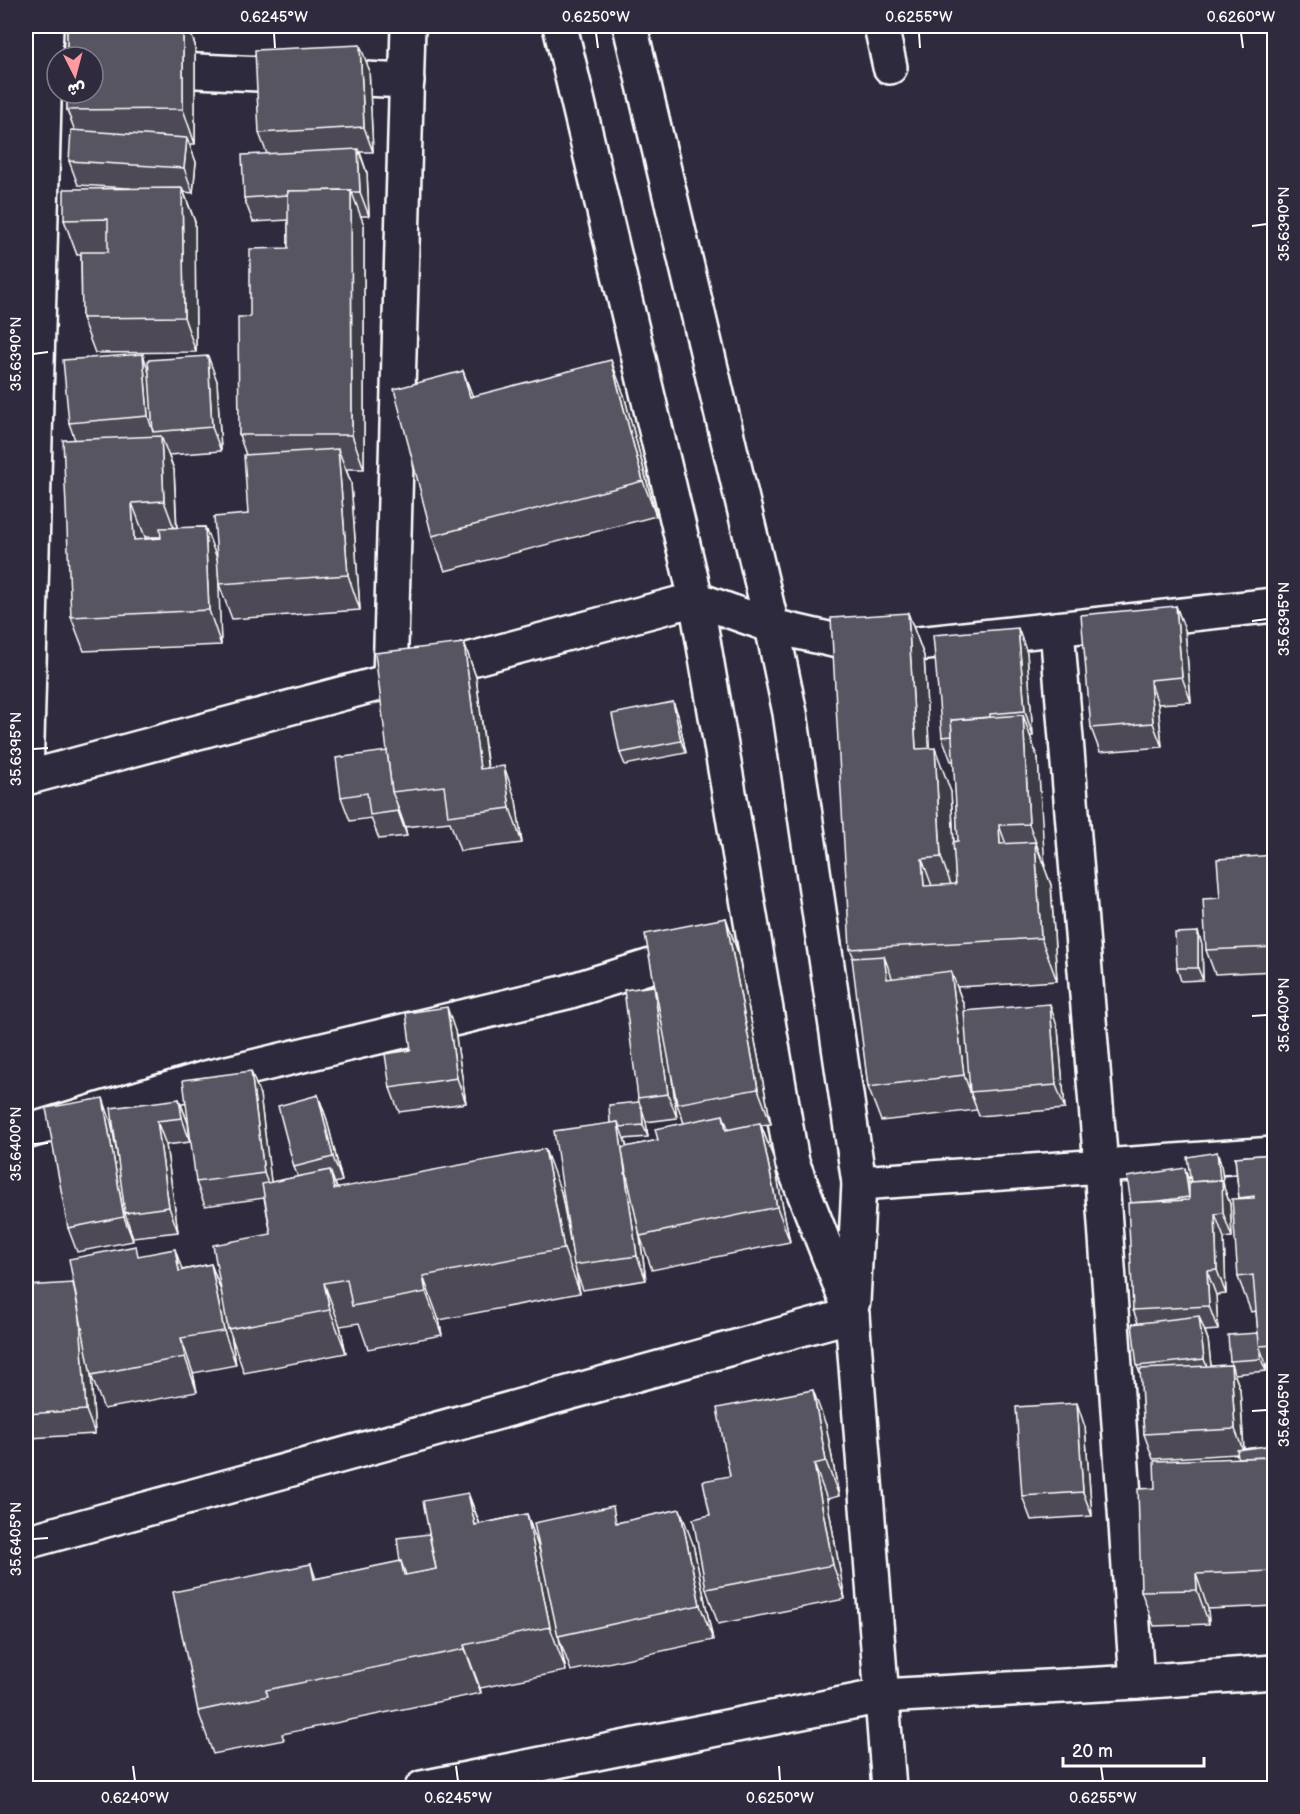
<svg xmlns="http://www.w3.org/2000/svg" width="1300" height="1814" font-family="'Balsamiq Sans','Playpen Sans Arabic',sans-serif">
<rect width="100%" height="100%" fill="#2f2a3d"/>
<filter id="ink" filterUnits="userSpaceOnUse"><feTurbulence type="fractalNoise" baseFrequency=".0167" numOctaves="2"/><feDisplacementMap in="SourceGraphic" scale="12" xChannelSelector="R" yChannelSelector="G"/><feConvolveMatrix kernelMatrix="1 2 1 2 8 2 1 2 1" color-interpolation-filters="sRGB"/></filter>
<g filter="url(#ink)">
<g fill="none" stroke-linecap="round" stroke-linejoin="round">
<g stroke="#fff" stroke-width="38">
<g id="street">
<polyline points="560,26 696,599 792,1162 852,1315"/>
<polyline points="630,26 772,626 790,713 859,1183 853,1302"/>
<polyline points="881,26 890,67"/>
<polyline points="93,66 407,81"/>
<polyline points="1057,629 1101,1166 1137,1682"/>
<polyline points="390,681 408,26"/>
<polyline points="26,778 696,599 772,626 872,649 1274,605"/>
<polyline points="26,778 46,26"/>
<polyline points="26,1132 206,1078 567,992 693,953"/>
<polyline points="859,1183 1274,1154"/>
<polyline points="26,1542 852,1315 889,1788"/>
<polyline points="422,1788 882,1696 1137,1682 1274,1672"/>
</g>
</g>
<use href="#street" stroke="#2f2a3d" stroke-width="33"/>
</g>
<g fill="#4d4956" stroke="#fff" stroke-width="1.5" fill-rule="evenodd">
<polygon points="67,26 188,26 195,45 195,144 189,144 196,162 193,193 184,192 195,222 196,352 95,353 82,318 81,254 77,255 64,220 129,188 78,185 69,161 75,131 67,110"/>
<path d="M369,69L373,152H360L367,173L369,216H360L364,225V469H346L351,483L360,610L232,619L219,584L218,577L221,645L84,651L71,617L75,440L69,423L217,381L221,451L169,455L174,470L177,528L205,527L217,560L248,514L246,455L239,435L250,317L288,248V220L253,222L244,198L267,154L259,133ZM145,537H160L161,538L145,539Z"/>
<polygon points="463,371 472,396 624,395 656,516 445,571 432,536"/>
<polygon points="1176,606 1185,630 1191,702 1158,704 1162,747 1100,752 1091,728"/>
<polygon points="908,613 924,656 929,748 951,792 954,842 958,841 954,761 951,761 942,737 1027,653 1033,736 1030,736 1038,759 1044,867 1051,885 1057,981 957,987 964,1006 964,1011 1058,1029 1065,1109 979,1116 976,1108 977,1110 881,1121 868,1087 854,958 850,949"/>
<polygon points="464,643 476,677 488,768 516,801 522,843 460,851 450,822 405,827 407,836 379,839 371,818 350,821 341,797 387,751"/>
<polygon points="673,702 678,715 686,753 625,765 620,753"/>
<polygon points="1275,855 1275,971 1215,974 1206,950"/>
<path d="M726,918L738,953L771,1124L761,1125L773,1157L790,1242L652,1270L640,1236L646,1280L583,1290L575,1269L580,1293L439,1320L442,1335L368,1349L359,1323L340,1326L346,1353L244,1373L231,1335L236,1365L193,1373L197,1392L104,1409L91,1375L95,1434L30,1438L26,1426V1329H27L73,1283L140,1256L182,1270L211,1264L222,1293L271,1234L264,1198L205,1206L196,1182L260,1095L271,1182L298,1177L294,1167L318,1095L327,1120L342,1181L335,1183L337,1188L561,1192L571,1247L610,1123L639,1102L638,1098L654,986ZM670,1068L677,1104L684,1123L658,1140L627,1147L624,1139L648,1137L646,1122L677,1118Z"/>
<polygon points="1198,932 1202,945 1203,980 1181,981 1177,968"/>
<polygon points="455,1031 466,1103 399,1112 390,1088 411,1050"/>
<polygon points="179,1099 188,1123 190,1142 166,1145 178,1232 133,1237 131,1232 133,1241 77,1252 68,1228 111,1122 116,1148"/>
<polygon points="1217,1152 1221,1165 1224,1188 1230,1204 1232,1237 1224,1238 1226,1294 1216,1295 1218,1330 1205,1331 1208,1340 1211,1366 1231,1365 1240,1389 1244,1449 1274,1445 1270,1375 1265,1361 1266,1371 1235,1374 1230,1361 1258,1333 1256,1311 1251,1312 1238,1277 1239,1199 1235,1157 1275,1154 1275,1606 1208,1609 1209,1624 1154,1626 1141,1591 1155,1488 1238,1458 1237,1454 1153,1459 1144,1434 1141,1376 1137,1366 1138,1323 1133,1310 1131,1203 1191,1182"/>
<polygon points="826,1425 839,1496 827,1499 845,1599 718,1624 706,1589 710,1515 730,1476"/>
<polygon points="1085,1427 1092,1516 1031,1520 1022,1496"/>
<polygon points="468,1493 480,1524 527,1514 539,1549 618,1522 693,1544 713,1640 571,1671 559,1638 566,1671 480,1688 481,1693 282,1734 284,1740 213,1754 198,1711 311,1564 316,1579 400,1562 429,1534"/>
</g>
<g fill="#3e3c46" stroke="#fff" stroke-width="1.5">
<polygon points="183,26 188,26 195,45 195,144 183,109"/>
<polygon points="360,45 369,69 373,152 364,127"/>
<polygon points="187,138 196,162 193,193 184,168"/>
<polygon points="358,149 367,173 369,216 360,192"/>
<polygon points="182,188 195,222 196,352 184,317"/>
<polygon points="351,190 364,225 364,469 352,435"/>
<polygon points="143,354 151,379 153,432 148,416"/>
<polygon points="208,356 217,381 221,451 212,427"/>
<polygon points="611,360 624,395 656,516 643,481"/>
<polygon points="463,371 476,405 470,397"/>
<polygon points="161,436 174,470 177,536 164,501"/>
<polygon points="338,449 351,483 360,610 348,575"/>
<polygon points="132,503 145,537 146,574 134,540"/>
<polygon points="205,527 218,561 221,645 209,610"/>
<polygon points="1176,606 1185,630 1191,702 1182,677"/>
<polygon points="908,613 924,656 932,793 916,749"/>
<polygon points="1018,628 1027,653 1033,736 1025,711"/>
<polygon points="464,643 476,677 492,804 480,769"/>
<polygon points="1150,680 1158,704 1162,747 1153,723"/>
<polygon points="673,702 678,715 686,753 681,741"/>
<polygon points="1023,715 1038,759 1045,867 1029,824"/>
<polygon points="935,748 951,792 957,901 941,857"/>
<polygon points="504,766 516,801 522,843 510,808"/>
<polygon points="397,804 405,827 407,836 398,811"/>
<polygon points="999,825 1015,869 1000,844"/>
<polygon points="1035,842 1051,885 1057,981 1041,938"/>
<polygon points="922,859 938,902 924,886"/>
<polygon points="726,918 738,953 771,1124 758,1089"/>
<polygon points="1198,932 1202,945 1203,980 1198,968"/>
<polygon points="884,956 897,991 887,979"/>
<polygon points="951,971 964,1006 974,1091 970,1092 977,1110 964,1075"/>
<polygon points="654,986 663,1010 677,1118 668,1094"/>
<polygon points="1050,1004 1058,1029 1065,1109 1056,1085"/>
<polygon points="447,1007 455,1031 466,1103 457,1078"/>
<polygon points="251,1071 260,1095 273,1197 264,1173"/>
<polygon points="318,1095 327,1120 342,1181 333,1157"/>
<polygon points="103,1098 111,1122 128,1213 125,1213 131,1232 133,1241 124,1217"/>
<polygon points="179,1099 188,1123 190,1142 182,1118"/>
<polygon points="642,1109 646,1122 648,1137 643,1125"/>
<polygon points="723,1115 736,1149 726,1130"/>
<polygon points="157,1121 166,1145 178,1232 169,1207"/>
<polygon points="618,1122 627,1147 646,1280 637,1256"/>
<polygon points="760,1123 773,1157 790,1242 777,1207"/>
<polygon points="545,1149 561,1192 580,1293 564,1249"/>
<polygon points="1217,1152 1221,1165 1224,1188 1230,1204 1232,1237 1223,1213"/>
<polygon points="1185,1168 1189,1181 1194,1210 1189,1197"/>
<polygon points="330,1170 346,1214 334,1189"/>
<polygon points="1215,1214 1224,1238 1226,1294 1217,1270"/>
<polygon points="175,1249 187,1284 179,1271"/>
<polygon points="211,1264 224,1299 228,1329 231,1335 236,1365 224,1331"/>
<polygon points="1207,1271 1216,1295 1218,1330 1209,1306"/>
<polygon points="423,1276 439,1320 442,1335 426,1292"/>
<polygon points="324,1283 340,1326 346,1353 330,1310"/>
<polygon points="79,1304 88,1329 95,1434 86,1410"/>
<polygon points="1199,1316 1208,1340 1213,1383 1204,1359"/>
<polygon points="181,1338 193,1373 197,1392 185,1357"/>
<polygon points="1260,1348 1265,1361 1266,1371 1261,1359"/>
<polygon points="1231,1365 1240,1389 1244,1453 1235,1429"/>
<polygon points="813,1390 826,1425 839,1496 826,1461"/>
<polygon points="1077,1403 1085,1427 1092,1516 1083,1492"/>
<polygon points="814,1464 827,1499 845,1599 833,1565"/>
<polygon points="468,1493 484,1536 475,1525"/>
<polygon points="680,1509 693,1544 713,1640 700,1605"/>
<polygon points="527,1514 542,1558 566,1671 550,1627"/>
<polygon points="1196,1574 1208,1609 1209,1624 1197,1590"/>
<polygon points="464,1645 480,1688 481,1693 465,1649"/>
</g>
<g fill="#595564" stroke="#fff" stroke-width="1.5">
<polygon points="67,26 183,26 183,109 67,110 67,93 93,93 93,57 67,57"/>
<polygon points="360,45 364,127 259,133 255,50"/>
<polygon points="71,130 187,138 184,168 69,161"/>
<polygon points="358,149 360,192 351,192 351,190 288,191 288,195 244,198 242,155"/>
<polygon points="182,188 184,317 82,318 81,252 108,252 108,219 64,220 64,189"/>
<polygon points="351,190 352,435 239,435 238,317 250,317 250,249 288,248 288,191"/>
<polygon points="143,354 148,416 69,423 63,360"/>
<polygon points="208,356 212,427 153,432 148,360"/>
<polygon points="611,360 643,481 432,536 394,389 463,371 470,397"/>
<polygon points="161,436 164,501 132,503 134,540 161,538 160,528 205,527 209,610 71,617 63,440"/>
<polygon points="338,449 348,575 219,584 214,517 248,514 244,455"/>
<polygon points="1176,606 1182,677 1150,680 1153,723 1091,728 1081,615"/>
<polygon points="908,613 916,749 935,748 941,857 922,859 924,886 956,884 953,842 958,841 951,720 1023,715 1029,824 999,825 1000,844 1035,842 1041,938 850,949 831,618"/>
<polygon points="1018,628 1025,711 990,714 990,717 951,720 952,736 942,737 933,635"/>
<polygon points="464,643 480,769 504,766 510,808 448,816 444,786 392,792 375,653"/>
<polygon points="673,702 681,741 620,753 612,714"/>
<polygon points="387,751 392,792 397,804 398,811 370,815 367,793 341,797 336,758"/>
<polygon points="1275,855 1275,947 1206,950 1203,899 1220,898 1217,859"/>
<polygon points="726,918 758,1089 677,1104 645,934"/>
<polygon points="1198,932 1198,968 1177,968 1175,933"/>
<polygon points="884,956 887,979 951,971 964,1075 868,1087 852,958"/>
<polygon points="654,986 668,1094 638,1098 624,990"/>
<polygon points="1050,1004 1056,1085 970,1092 964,1011"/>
<polygon points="447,1007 457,1078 390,1088 385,1054 411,1050 406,1013"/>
<polygon points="251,1071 264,1173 196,1182 183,1080"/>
<polygon points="318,1095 333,1157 294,1167 278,1106"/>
<polygon points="103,1098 124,1217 68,1228 46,1108"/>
<polygon points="179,1099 182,1118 157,1121 169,1207 125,1213 111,1108"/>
<polygon points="639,1102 642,1109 643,1125 620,1127 618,1122 610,1123 609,1105"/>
<polygon points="723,1115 726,1130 760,1123 777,1207 640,1236 621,1148 658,1140 655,1129"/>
<polygon points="618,1122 637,1256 574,1265 554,1131"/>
<polygon points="545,1149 564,1249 423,1276 426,1292 352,1306 347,1279 324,1283 330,1310 228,1329 213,1245 271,1234 262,1184 330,1170 334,1189"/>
<polygon points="1217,1152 1220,1180 1191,1182 1187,1157"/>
<polygon points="1275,1154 1275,1345 1259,1346 1253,1275 1238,1277 1232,1199 1254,1198 1254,1196 1239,1198 1235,1157"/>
<polygon points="1185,1168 1189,1197 1159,1201 1131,1203 1127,1177"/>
<polygon points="1222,1180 1223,1213 1215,1214 1217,1270 1207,1271 1209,1306 1133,1310 1128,1203 1189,1200 1189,1182"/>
<polygon points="136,1246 138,1256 175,1249 179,1271 211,1264 224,1331 181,1338 185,1357 91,1375 69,1259"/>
<polygon points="73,1283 80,1318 86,1410 26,1414 26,1329 27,1329 26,1286"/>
<polygon points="1199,1316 1204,1359 1137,1366 1132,1324"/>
<polygon points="1258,1333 1261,1359 1230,1361 1228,1335"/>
<polygon points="1231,1365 1235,1429 1144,1434 1140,1369"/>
<polygon points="1275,1374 1275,1457 1274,1457 1269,1375"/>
<polygon points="813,1390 826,1461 814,1464 833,1565 706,1589 693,1519 710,1515 703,1481 730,1476 717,1408"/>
<polygon points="1077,1403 1083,1492 1022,1496 1016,1407"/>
<polygon points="1274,1445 1274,1457 1238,1458 1237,1450"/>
<polygon points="1275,1457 1275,1571 1196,1574 1197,1590 1141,1591 1138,1489 1155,1488 1154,1461"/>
<polygon points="468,1493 475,1525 527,1514 550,1627 464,1645 465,1649 266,1690 268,1696 198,1711 173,1592 311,1564 314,1579 401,1561 404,1575 436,1569 423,1501"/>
<polygon points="613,1506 616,1523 680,1509 700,1605 558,1636 534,1523"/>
<polygon points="429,1534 436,1569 406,1575 401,1561 400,1562 397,1538"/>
</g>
</g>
<path fill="none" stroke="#fff" stroke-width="2" d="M274,33L275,48M596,33L598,48M919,33L920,48M1241,33L1243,48M1252,226L1267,224M33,354L48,352M1252,621L1267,619M33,749L48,748M1252,1016L1267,1015M33,1144L48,1143M1252,1411L1267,1410M33,1539L48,1538M133,1766L135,1781M456,1766L458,1781M779,1766L780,1781M1101,1766L1103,1781"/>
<rect width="1300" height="1814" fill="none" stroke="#2f2a3d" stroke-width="66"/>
<g transform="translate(75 75) rotate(174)"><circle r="28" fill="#2f2a3d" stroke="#827f8b" stroke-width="1.5"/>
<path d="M0-4.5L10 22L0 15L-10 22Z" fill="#ff9aa2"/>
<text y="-9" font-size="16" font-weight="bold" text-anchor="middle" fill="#ffffff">ش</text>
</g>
<path d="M1063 1757v9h141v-9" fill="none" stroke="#ffffff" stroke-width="3"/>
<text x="1072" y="1757" font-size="18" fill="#ffffff" stroke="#2f2a3d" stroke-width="4.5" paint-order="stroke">20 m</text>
<rect x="33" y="33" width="1234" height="1748" fill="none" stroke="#fff" stroke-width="2"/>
<g font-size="15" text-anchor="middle" fill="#fff">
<text x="274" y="22">0.6245°W</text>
<text x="596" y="22">0.6250°W</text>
<text x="919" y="22">0.6255°W</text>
<text x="1241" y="22">0.6260°W</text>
<text transform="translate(1284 224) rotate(-90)" y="5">35.6390°N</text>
<text transform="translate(16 354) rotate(-90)" y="5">35.6390°N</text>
<text transform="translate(1284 619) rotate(-90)" y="5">35.6395°N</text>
<text transform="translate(16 749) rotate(-90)" y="5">35.6395°N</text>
<text transform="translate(1284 1015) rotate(-90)" y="5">35.6400°N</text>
<text transform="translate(16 1144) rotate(-90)" y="5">35.6400°N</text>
<text transform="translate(1284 1410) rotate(-90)" y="5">35.6405°N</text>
<text transform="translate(16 1539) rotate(-90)" y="5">35.6405°N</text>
<text x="135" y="1803">0.6240°W</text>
<text x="458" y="1803">0.6245°W</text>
<text x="780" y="1803">0.6250°W</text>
<text x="1103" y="1803">0.6255°W</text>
</g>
</svg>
